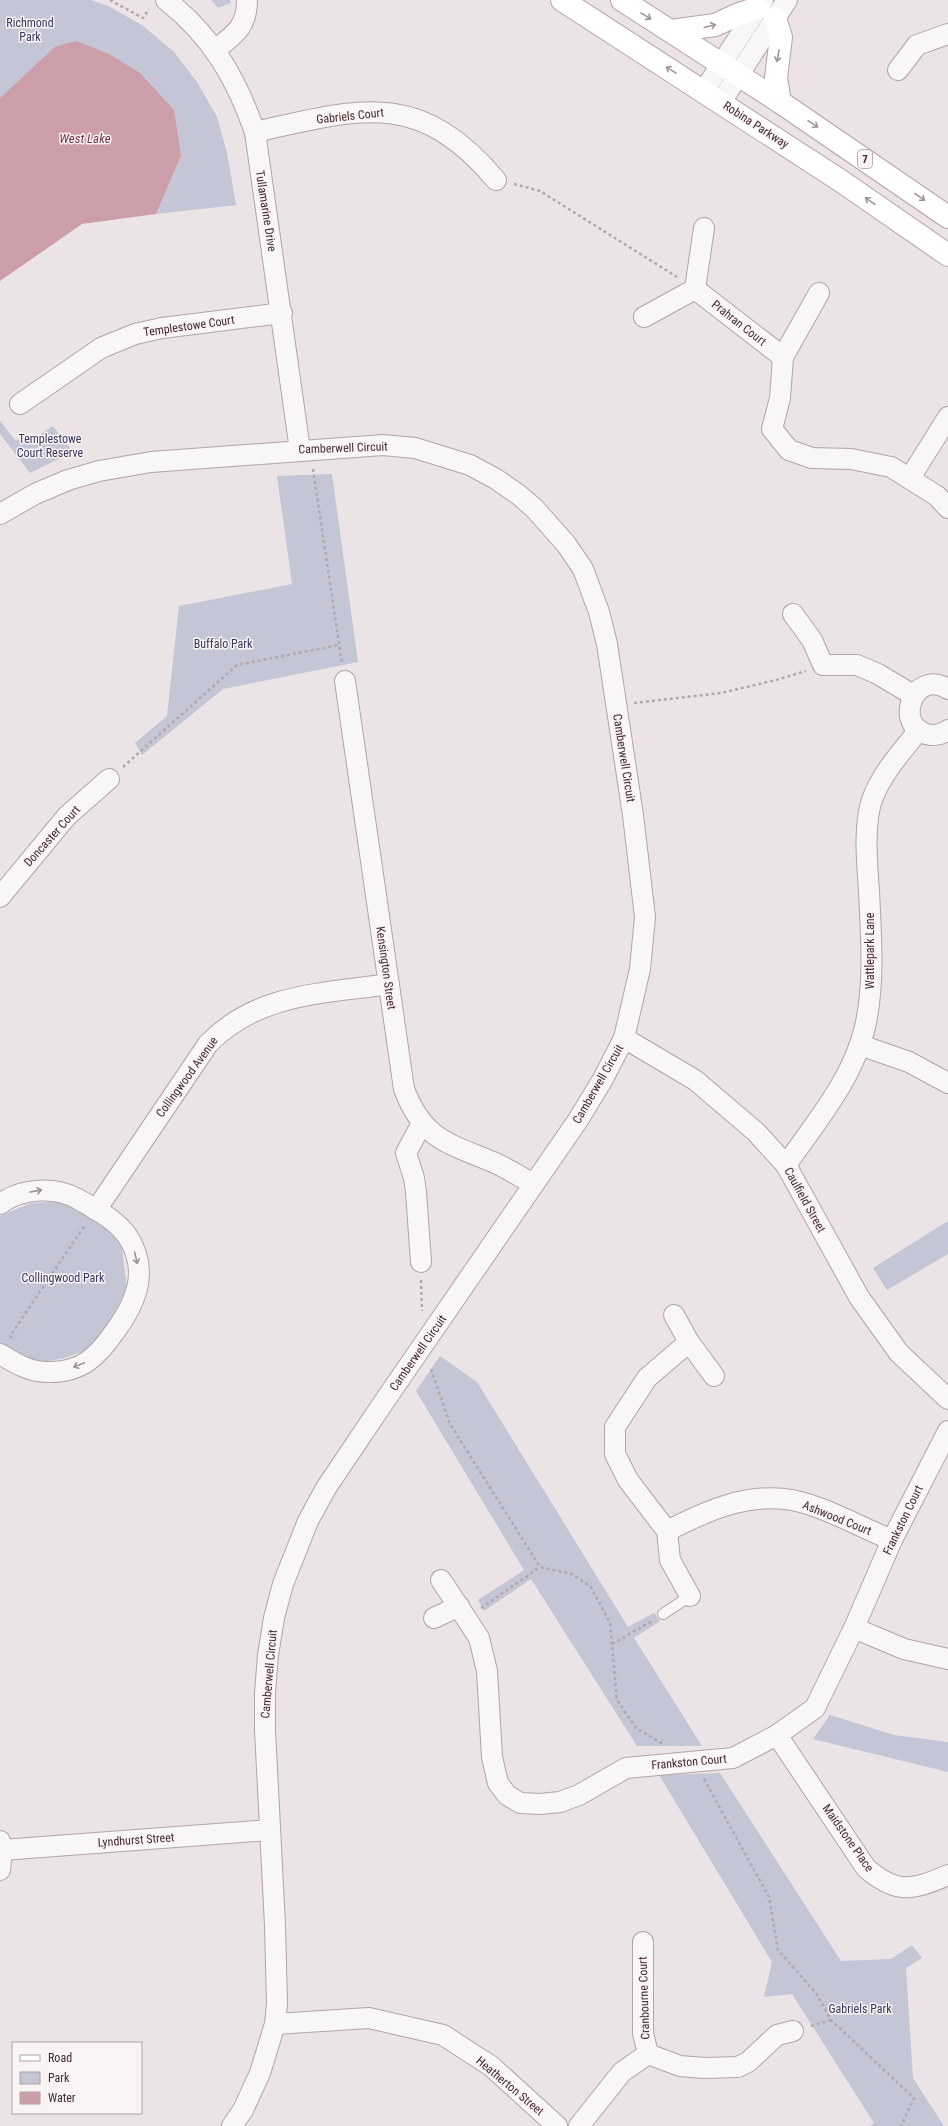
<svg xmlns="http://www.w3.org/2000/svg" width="948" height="2126" font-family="'Roboto Condensed',sans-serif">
<rect width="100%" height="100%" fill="#ebe3e5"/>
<g fill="#c4c5d5">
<polygon points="0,0 91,0 108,6 142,25 174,52 197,82 217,117 227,153 236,205 156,214 181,156 0,98"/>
<polygon points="211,0 230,0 231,3 218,8"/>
<polygon points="0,421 15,440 33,439 53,426 73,452 30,473 0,434"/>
<polygon points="332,474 358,662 223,689 142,755 135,743 167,716 179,606 292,584 277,476"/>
<polygon points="57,1195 82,1208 125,1244 122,1249 127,1288 131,1294 89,1356 84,1351 64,1358 44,1362 41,1367 0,1345 0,1216 31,1203 50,1202"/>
<polygon points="948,1221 948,1254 887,1290 873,1268"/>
<polygon points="440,1356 477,1382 628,1627 654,1613 660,1621 634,1638 702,1746 637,1746 531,1579 484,1611 478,1600 524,1570 416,1391"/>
<polygon points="830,1715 894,1735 948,1742 948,1772 813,1739"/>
<polygon points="720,1773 841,1961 891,1959 912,1945 922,1958 906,1968 913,2078 944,2126 870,2126 874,2123 792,1994 764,1997 772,1962 659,1775"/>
</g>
<polygon fill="#cc9eaa" points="76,41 109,54 140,73 174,110 181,156 156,214 82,224 0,281 0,98 55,47"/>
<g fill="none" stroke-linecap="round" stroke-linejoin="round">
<g stroke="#b2a4a7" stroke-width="12">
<polyline id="lane" points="663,1614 690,1596"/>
</g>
<g stroke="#b2a4a7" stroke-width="22">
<g id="street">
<path d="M166,0C212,36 236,78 255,132L300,450"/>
<path d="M215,50C235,34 247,27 247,0"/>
<polyline points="898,70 917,45 948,34"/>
<polyline points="704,91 763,0"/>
<polyline points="721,102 787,0"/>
<path d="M255,132C359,109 418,88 496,180"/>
<polyline points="695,289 783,357"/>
<polyline points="819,293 783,357 780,398 772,429 789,450 812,458 851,459 891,467 937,496 948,508"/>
<polyline points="644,317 695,289 704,228"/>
<polyline points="20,404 101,348 135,334 162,328 282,313"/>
<polyline points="910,478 948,417"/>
<polyline points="0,514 35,494 68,480 99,471 151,462 383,445 415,448 470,465 496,479 519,495 535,509 566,544 583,569 599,612 607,644 633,815 645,917 640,969 624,1038 603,1079 578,1120 390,1393 326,1488 308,1521 283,1584 274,1618 268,1655 265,1693 265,1730 275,1925 277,2004 275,2024 260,2073 243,2110 232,2126"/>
<polyline points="793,614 812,640 823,665 857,665 878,674 913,695"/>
<path d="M345,681L404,1089C423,1139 447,1143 493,1162C507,1168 520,1177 534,1184"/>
<path d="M948,689C912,667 892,730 931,735C937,735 943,734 948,730"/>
<polyline points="0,897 67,816 109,779"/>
<polyline points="624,1038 695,1080 756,1132 786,1165 859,1297 899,1353 948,1399"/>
<polyline points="860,1045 909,1062 948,1083"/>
<path d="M786,1165C816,1122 853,1079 865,1027C875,982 871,936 869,891C867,864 863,822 873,797C883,772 902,751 919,730"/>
<path d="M0,1204C21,1188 55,1186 78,1199C95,1209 117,1220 128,1237C149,1270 137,1301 116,1330C98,1356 82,1373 47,1372C29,1372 15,1363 0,1354"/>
<path d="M96,1210L208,1044C257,993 323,994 389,984"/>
<polyline points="421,1262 416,1192 414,1178 406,1153 422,1123"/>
<polyline points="674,1315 689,1342 714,1376"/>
<polyline points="689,1342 647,1378 615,1427 615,1454 628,1480 667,1531 670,1560 690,1596"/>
<path d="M667,1531C706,1511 748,1492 792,1500C827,1507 859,1527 892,1540"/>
<polyline points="441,1580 479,1638 487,1671 492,1757 498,1783 507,1795 520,1803 540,1804 560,1802 579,1795 626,1768 733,1758 777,1735 815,1708 854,1628 892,1540 948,1431"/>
<polyline points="434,1618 459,1606"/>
<polyline points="854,1628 904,1649 948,1659"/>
<path d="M777,1735L866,1868C897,1895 913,1890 948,1875"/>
<polyline points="0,1841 2,1850 0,1870"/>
<polyline points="2,1850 270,1830"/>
<polyline points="643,1942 643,2033 648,2054"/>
<polyline points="275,2024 369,2018 443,2035 491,2066 557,2126"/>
<polyline points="648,2054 680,2066 704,2068 738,2067 748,2062 777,2035 793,2031"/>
<polyline points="579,2126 622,2072 648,2054"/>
</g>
</g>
<g stroke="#b7a2a6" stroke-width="24">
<g id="primary">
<polyline points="562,0 841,181 948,255"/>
<polyline points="622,0 780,102 948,217"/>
<polyline points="775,18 781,37 776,78 780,102"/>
<polyline points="671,31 715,25 739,14 758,8"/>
</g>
</g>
<g stroke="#b4a8ab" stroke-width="2.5" stroke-dasharray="3 3" stroke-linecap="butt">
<polyline points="110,0 143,18 149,9"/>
<polyline points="514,184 540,191 677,277"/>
<polyline points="313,469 342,664"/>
<polyline points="634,703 721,693 776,680 806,671"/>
<polyline points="123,767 237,665 339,645"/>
<polyline points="421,1280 422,1311"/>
<polyline points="12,1338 10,1336 85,1225"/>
<polyline points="431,1369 450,1424 540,1567 572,1574 591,1587 610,1623 617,1700 636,1728 663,1744"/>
<polyline points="481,1608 540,1567"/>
<polyline points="612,1644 652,1621"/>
<polyline points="704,1779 769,1897 778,1950 816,1993 831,2020 914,2098 901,2126"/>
<polyline points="811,2026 831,2020"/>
</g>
<use href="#lane" stroke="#f9f6f7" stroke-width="10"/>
<use href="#street" stroke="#f9f6f7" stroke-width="20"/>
<use href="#primary" stroke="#fff" stroke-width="22"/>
</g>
<defs><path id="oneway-shaft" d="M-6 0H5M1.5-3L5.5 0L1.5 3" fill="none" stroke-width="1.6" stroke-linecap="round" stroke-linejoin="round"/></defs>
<g stroke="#a29496">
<use href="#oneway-shaft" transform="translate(646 16) rotate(32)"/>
<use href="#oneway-shaft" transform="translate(710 26) rotate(-14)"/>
<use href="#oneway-shaft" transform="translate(778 56) rotate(100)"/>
<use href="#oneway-shaft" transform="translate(671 70) rotate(-148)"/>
<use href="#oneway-shaft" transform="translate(813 124) rotate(34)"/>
<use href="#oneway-shaft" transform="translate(920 197) rotate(35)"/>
<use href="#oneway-shaft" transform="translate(870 201) rotate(-145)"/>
</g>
<g stroke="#9e9092">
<use href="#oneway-shaft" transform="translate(36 1191) rotate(-10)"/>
<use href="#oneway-shaft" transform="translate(136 1258) rotate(77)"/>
<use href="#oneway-shaft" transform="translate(79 1365) rotate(158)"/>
</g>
<g text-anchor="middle" stroke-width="3" stroke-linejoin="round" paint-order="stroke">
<rect fill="#f9f3f4" stroke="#7a6669" stroke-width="1" x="858" y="150" width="14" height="18" rx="3"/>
<g font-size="11" font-weight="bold" fill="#442a2e">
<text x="865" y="163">7</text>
</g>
<g font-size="12" fill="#383760" stroke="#f9f3f4">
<text x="30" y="27">Richmond<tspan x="30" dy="14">Park</tspan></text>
<text x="50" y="443">Templestowe<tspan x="50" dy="14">Court Reserve</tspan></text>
<text x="223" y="648">Buffalo Park</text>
<text x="63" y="1282">Collingwood Park</text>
<text x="860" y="2013">Gabriels Park</text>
</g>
<g font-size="12" fill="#442a2e" stroke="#f9f3f4">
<text transform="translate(350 116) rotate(-6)" y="4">Gabriels Court</text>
<text transform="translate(756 125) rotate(33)" y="4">Robina Parkway</text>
<text transform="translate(266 211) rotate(81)" y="4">Tullamarine Drive</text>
<text transform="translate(739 323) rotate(38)" y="4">Prahran Court</text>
<text transform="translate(189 326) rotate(-8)" y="4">Templestowe Court</text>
<text transform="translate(343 448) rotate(-2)" y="4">Camberwell Circuit</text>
<text transform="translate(624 758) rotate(81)" y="4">Camberwell Circuit</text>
<text transform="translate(52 836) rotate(-48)" y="4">Doncaster Court</text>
<text transform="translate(870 951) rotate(-90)" y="4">Wattlepark Lane</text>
<text transform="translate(386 968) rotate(82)" y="4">Kensington Street</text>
<text transform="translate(187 1077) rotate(-54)" y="4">Collingwood Avenue</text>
<text transform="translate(598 1084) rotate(-60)" y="4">Camberwell Circuit</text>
<text transform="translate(805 1200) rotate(61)" y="4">Caulfield Street</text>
<text transform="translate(418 1353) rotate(-55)" y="4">Camberwell Circuit</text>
<text transform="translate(837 1518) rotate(22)" y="4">Ashwood Court</text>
<text transform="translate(903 1520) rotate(-64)" y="4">Frankston Court</text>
<text transform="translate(269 1674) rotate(-85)" y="4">Camberwell Circuit</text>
<text transform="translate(689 1762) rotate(-5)" y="4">Frankston Court</text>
<text transform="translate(848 1838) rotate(55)" y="4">Maidstone Place</text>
<text transform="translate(136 1840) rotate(-4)" y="4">Lyndhurst Street</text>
<text transform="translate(644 1998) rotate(-92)" y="4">Cranbourne Court</text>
<text transform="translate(510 2086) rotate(40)" y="4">Heatherton Street</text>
</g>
<g font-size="13" font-style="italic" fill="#793344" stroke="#f9f3f4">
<text x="85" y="143">West Lake</text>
</g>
</g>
<rect x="12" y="2042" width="130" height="72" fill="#f9f3f4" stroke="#b1a3a5"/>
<rect x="20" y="2055" width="20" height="6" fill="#ffffff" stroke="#b1a3a5"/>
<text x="48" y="2062" font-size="12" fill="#442a2e">Road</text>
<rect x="20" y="2072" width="20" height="12" fill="#c4c5d5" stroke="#b1a3a5"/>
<text x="48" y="2082" font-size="12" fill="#442a2e">Park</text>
<rect x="20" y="2092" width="20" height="12" fill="#cc9eaa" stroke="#b1a3a5"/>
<text x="48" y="2102" font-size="12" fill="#442a2e">Water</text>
</svg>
